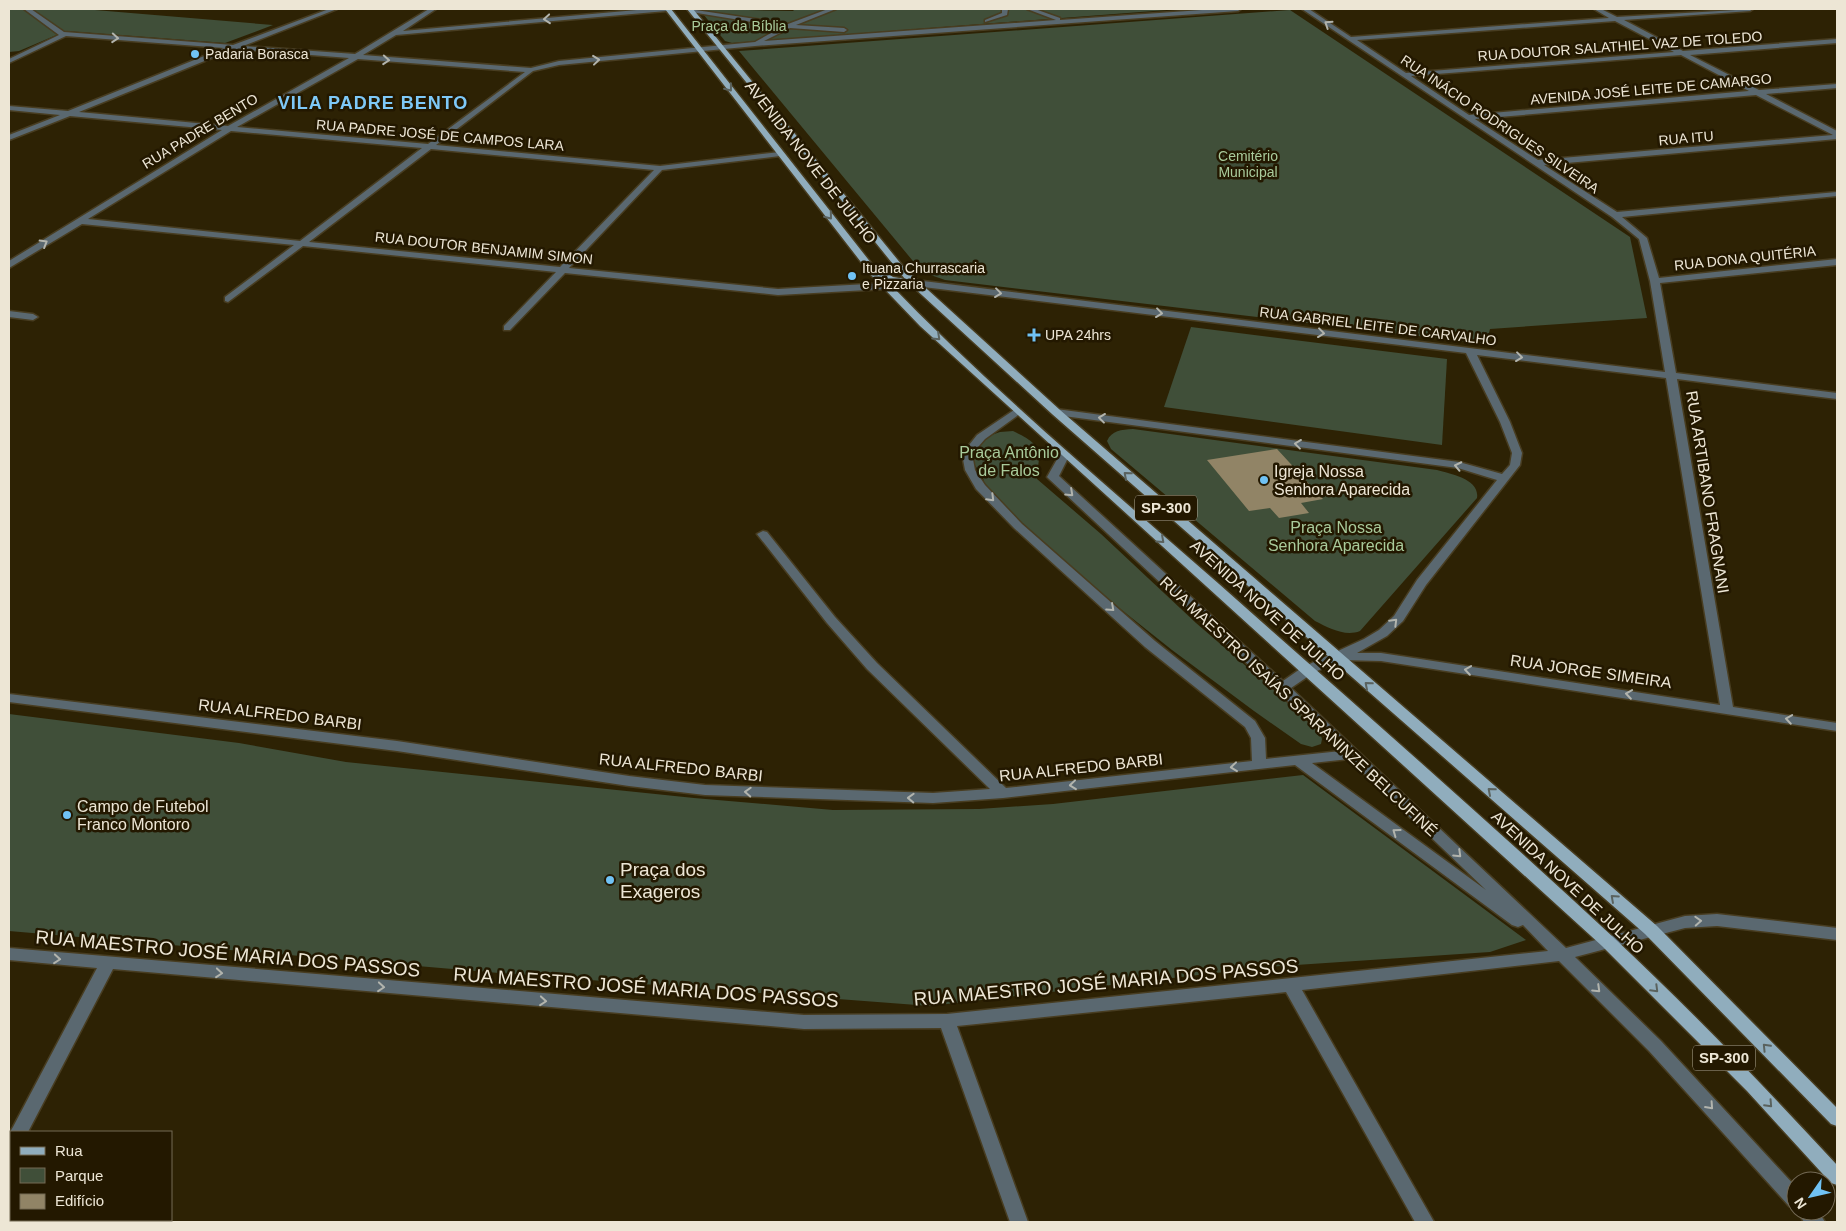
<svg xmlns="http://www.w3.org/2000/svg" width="1846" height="1231" font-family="Helvetica,sans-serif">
<rect width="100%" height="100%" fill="#2d2204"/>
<g fill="#404f39">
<polygon points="9,9 83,9 273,25 225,43 66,31 19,51 9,52"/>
<path d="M699,9C731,9 762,11 793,11L795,9L1167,10L732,43L725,41Z"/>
<polygon points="1290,10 1630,237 1647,318 1490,329 1486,344 945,280 922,272 739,51"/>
<polygon points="1191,327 1447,359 1442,445 1164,407"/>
<path d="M1133,429L1437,470C1451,474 1480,479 1477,498L1360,631C1345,637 1329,628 1315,621L1111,449L1107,441C1112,430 1121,430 1133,429Z"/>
<path d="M1013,431C1038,443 1043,448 1036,476L1037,479L1101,534L1196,623L1318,728L1322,739L1321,744L1312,747L1301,744L1254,711L1172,650L1084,580L1003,506L986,488L982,475L974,464L973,453L977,445L986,437L1000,432Z"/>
<polygon points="9,714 239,743 346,762 694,798 833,810 979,809 1053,804 1303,775 1526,940 1490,952 1268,967 930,1006 499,973 9,931"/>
</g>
<polygon fill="#918466" points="1277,449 1323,499 1301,503 1309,513 1279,518 1270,508 1249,511 1207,460"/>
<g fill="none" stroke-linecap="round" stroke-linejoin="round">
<g stroke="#483d21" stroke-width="3">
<g id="minor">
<path d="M24,9H31L64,32L233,45L329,9H337L243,46L355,54L429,9H436L403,31L648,9H669L666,11L396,35L363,55L531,68L559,61L755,42L782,27L691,12L689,9L788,24L828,9H836L796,25L844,28L847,30L844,32L790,28L764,41L1056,20L1027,9H1035L1060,18V20L1216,9H1241L1238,11L755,46L559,65L533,71L436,145L660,166L780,152L784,154L780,156L662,170L569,268L778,289L885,283L890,286L885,289L778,295L565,273L510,330H504V326L556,272L303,246L228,302L225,301V297L294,245L82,224L9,268V261L222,130L70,116L9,140V135L60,115L9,110V106L68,111L224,48L66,36L9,63V59L59,35ZM234,49L349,58L228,126L79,112ZM358,59L525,72L428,144L237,127ZM231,131L422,148L300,241L88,219ZM431,149L654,170L560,267L309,242Z"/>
<polygon points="1002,9 1008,9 1007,15 985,22 985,20 1002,13"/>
<path d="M1302,9H1309L1351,37L1609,18L1594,9H1601L1617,17L1753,9L1750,11L1624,20L1683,51L1837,39V43L1690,55L1759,90L1837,84V88L1766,94L1837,131V139L1544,165L1617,212L1837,192V196L1622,217L1647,238L1659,278L1837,259V265L1660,283L1676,373L1837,393V399L1677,379L1733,707L1837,723V731L1381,661L1340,660L1313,673L1291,688L1566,948L1685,916L1717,914L1837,928V940L1717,926L1685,928L1575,957L1661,1041L1796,1187V1208L1789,1206L1649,1051L1559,961L1302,990L1434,1222H1415L1286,992L957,1026L1028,1222H1010L941,1028L804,1029L113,969L28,1132H11V1134L10,1132L13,1127L97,968L9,960V948L804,1015L947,1014L1548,951L1523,925L1518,927L1512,925L1295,765L1003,798L933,803L705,795L629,786L397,751L9,702V694L397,741L629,776L705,785L933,793L990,789L867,669L827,623L757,534L763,531L767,532L835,617L877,663L1006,788L1252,761L1251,738L1245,727L1145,647L1014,528L976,489L965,470L962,454L977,435L1017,408L1022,411L1021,413L985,439L972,454L975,470L985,485L1022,524L1155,641L1255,721L1265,738L1266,759L1341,751L1049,479L1047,477L1060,454L1065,451L1070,454L1059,476L1283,681L1303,667L1364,639L1379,630L1394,616L1417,580L1497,480L1458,468L1056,415L1051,412L1056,409L1459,462L1502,474L1510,465L1512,453L1500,422L1466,353L915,286L910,283L915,280L1665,372L1650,281L1639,239L1612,217ZM1615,21L1674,52L1406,73L1357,40ZM1681,55L1749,91L1469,115L1411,76ZM1756,95L1833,135L1538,160L1475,119ZM1477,355L1666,378L1720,705L1381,653H1357L1387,636L1403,621L1426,585L1520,465L1522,453L1510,422ZM1349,759L1486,890L1312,763Z"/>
<polygon points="9,311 33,314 38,317 33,320 9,317"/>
<polygon points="11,1138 11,1158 9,1159 9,1139"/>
<polygon points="1797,1211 1818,1211 1825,1222 1804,1222"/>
</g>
</g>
<g stroke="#483d21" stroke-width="3">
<path id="major" d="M665,9H671L875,268H881L893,277L905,279L687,9H693L906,270L1060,410L1657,926L1837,1108V1126L1831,1124L1645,934L1052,414L911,285L886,280C990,388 1106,485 1219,584C1351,701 1484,817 1613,937C1691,1010 1765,1087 1837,1165V1185L1831,1183L1747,1091L1602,946L920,326L871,275Z"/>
</g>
<use href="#minor" fill="#5a6870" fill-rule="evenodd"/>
<use href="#major" fill="#90adbd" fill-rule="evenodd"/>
</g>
<defs><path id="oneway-chevron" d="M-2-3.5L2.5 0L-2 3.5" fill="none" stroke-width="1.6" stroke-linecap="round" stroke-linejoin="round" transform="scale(1.25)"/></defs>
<g stroke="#b2b4ad">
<use href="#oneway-chevron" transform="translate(547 19) rotate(175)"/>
<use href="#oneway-chevron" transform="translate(1328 24) rotate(-146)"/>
<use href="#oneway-chevron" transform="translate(115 38) rotate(4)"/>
<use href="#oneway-chevron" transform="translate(386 60) rotate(4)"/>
<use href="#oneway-chevron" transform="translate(596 60) rotate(-6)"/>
<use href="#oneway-chevron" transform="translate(44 243) rotate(-31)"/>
<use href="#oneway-chevron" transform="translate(998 293) rotate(7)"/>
<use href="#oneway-chevron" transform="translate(1159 313) rotate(7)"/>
<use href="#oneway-chevron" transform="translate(1321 333) rotate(7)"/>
<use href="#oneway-chevron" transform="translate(1519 357) rotate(7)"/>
<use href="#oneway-chevron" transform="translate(1102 418) rotate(-173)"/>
<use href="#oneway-chevron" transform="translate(1298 444) rotate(-173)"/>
<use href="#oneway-chevron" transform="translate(1458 466) rotate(-168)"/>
<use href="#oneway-chevron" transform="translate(1070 493) rotate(43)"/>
<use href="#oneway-chevron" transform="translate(991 498) rotate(45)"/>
<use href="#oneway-chevron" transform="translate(1111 608) rotate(42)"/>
<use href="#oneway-chevron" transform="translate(1394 622) rotate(-45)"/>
<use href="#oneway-chevron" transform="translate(1468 670) rotate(-172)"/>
<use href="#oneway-chevron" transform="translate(1629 694) rotate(-172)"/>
<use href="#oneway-chevron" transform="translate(1789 719) rotate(-171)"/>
<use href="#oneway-chevron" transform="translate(1234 767) rotate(174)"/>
<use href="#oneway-chevron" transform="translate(1073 785) rotate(174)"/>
<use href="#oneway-chevron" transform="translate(748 792) rotate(-177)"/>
<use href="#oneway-chevron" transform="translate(911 798) rotate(-178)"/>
<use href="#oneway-chevron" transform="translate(1396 832) rotate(-144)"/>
<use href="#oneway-chevron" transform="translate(1458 854) rotate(44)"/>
<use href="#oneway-chevron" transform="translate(1698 921) rotate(-3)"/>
<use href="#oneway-chevron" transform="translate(57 959) rotate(5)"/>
<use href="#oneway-chevron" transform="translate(219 973) rotate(5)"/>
<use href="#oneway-chevron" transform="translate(381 987) rotate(5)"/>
<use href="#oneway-chevron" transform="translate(1597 989) rotate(44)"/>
<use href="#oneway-chevron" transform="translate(543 1001) rotate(5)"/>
<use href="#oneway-chevron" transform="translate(1710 1106) rotate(48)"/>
</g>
<g stroke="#5a625e">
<use href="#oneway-chevron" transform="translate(729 88) rotate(52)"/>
<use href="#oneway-chevron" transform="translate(829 216) rotate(51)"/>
<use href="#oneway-chevron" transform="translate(937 337) rotate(43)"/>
<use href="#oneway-chevron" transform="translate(1127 475) rotate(-139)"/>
<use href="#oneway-chevron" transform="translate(1161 540) rotate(42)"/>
<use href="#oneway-chevron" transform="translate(1368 685) rotate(-139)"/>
<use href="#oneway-chevron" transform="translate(1491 791) rotate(-139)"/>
<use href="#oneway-chevron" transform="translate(1614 898) rotate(-138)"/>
<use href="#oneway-chevron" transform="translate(1655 989) rotate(45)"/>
<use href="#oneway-chevron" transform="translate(1766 1047) rotate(-134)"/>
<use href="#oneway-chevron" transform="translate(1769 1104) rotate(47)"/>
</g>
<g fill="#70c2f4" stroke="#231800" stroke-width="2">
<circle cx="195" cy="54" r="5"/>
<circle cx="852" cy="276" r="5"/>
<path d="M1031.5 327.5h5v5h5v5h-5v5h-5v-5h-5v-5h5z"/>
<circle cx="1264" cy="480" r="5"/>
<circle cx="67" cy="815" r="5"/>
<circle cx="610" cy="880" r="5"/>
</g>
<g text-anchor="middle" stroke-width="5" stroke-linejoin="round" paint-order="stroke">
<g font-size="14" fill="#a9cb9b" stroke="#231800">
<text x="739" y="31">Praça da Bíblia</text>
<text x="1248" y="161">Cemitério<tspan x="1248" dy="16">Municipal</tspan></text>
</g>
<g font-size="14" fill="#ede6d5" stroke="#231800">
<text transform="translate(1620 46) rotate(-4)" y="5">RUA DOUTOR SALATHIEL VAZ DE TOLEDO</text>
<text transform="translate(1651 89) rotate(-5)" y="5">AVENIDA JOSÉ LEITE DE CAMARGO</text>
<text transform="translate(1500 124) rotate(34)" y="5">RUA INÁCIO RODRIGUES SILVEIRA</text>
<text transform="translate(200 131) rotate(-31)" y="5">RUA PADRE BENTO</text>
<text transform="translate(440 135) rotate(5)" y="5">RUA PADRE JOSÉ DE CAMPOS LARA</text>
<text transform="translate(1686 138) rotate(-5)" y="5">RUA ITU</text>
<text transform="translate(484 248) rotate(6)" y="5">RUA DOUTOR BENJAMIM SIMON</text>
<text transform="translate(1745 258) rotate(-6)" y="5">RUA DONA QUITÉRIA</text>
<text transform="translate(1378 326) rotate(7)" y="5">RUA GABRIEL LEITE DE CARVALHO</text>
</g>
<g font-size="14" fill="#ede6d5" stroke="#231800" text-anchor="start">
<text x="205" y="59">Padaria Borasca</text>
<text x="862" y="273">Ituana Churrascaria<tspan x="862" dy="16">e Pizzaria</tspan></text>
<text x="1045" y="340">UPA 24hrs</text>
</g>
<g fill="#231800" stroke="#b0a895" stroke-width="1">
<rect x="1135" y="495.5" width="62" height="25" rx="4"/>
<rect x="1693" y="1045.5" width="62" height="25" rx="4"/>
</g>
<g font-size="15" font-weight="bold" fill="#ede6d5">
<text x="1166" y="513">SP-300</text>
<text x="1724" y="1063">SP-300</text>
</g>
<g font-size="16" fill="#ede6d5" stroke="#231800">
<text transform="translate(811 162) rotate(52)" y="6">AVENIDA NOVE DE JULHO</text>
<text transform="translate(1708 492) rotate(81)" y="6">RUA ARTIBANO FRAGNANI</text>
<text transform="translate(1268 610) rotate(42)" y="6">AVENIDA NOVE DE JULHO</text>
<text transform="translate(1591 671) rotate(8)" y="6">RUA JORGE SIMEIRA</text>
<text transform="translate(1299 706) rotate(43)" y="6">RUA MAESTRO ISAÍAS SPARANINZE BELCUFINÉ</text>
<text transform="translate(280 714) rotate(7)" y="6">RUA ALFREDO BARBI</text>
<text transform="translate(681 767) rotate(6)" y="6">RUA ALFREDO BARBI</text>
<text transform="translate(1081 767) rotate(-6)" y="6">RUA ALFREDO BARBI</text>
<text transform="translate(1568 882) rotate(43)" y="6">AVENIDA NOVE DE JULHO</text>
</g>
<g font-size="16" fill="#a9cb9b" stroke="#231800">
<text x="1009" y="458">Praça Antônio<tspan x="1009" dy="18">de Falos</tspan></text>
<text x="1336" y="533">Praça Nossa<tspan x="1336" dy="18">Senhora Aparecida</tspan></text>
</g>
<g font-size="16" fill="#ede6d5" stroke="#231800" text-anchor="start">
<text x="1274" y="477">Igreja Nossa<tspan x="1274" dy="18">Senhora Aparecida</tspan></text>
<text x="77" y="812">Campo de Futebol<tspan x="77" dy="18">Franco Montoro</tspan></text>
</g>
<g font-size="18" font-weight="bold" letter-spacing="1" fill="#7ec9f8" stroke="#231800">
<text x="373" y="109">VILA PADRE BENTO</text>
</g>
<g font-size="19" fill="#ede6d5" stroke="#231800" text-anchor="start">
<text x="620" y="876">Praça dos<tspan x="620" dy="22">Exageros</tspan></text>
</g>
<g font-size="19" fill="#ede6d5" stroke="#231800">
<text transform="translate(228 953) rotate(5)" y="7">RUA MAESTRO JOSÉ MARIA DOS PASSOS</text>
<text transform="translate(1106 982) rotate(-5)" y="7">RUA MAESTRO JOSÉ MARIA DOS PASSOS</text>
<text transform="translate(646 987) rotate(4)" y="7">RUA MAESTRO JOSÉ MARIA DOS PASSOS</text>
</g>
</g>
<rect width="1846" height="1231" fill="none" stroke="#ede6d5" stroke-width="20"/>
<rect x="10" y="1131" width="162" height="90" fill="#231800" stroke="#746a55"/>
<rect x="20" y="1147" width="25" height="8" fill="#90adbd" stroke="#746a55"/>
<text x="55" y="1156" font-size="15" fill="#ede6d5">Rua</text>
<rect x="20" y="1168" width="25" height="15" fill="#404f39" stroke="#746a55"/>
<text x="55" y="1181" font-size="15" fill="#ede6d5">Parque</text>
<rect x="20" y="1194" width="25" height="15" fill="#918466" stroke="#746a55"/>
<text x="55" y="1206" font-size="15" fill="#ede6d5">Edifício</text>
<g transform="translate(1811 1196) rotate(236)"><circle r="24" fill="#231800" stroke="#746a55"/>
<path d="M0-4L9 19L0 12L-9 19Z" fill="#70c2f4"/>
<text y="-8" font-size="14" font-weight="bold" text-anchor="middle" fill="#ede6d5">N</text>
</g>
</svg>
